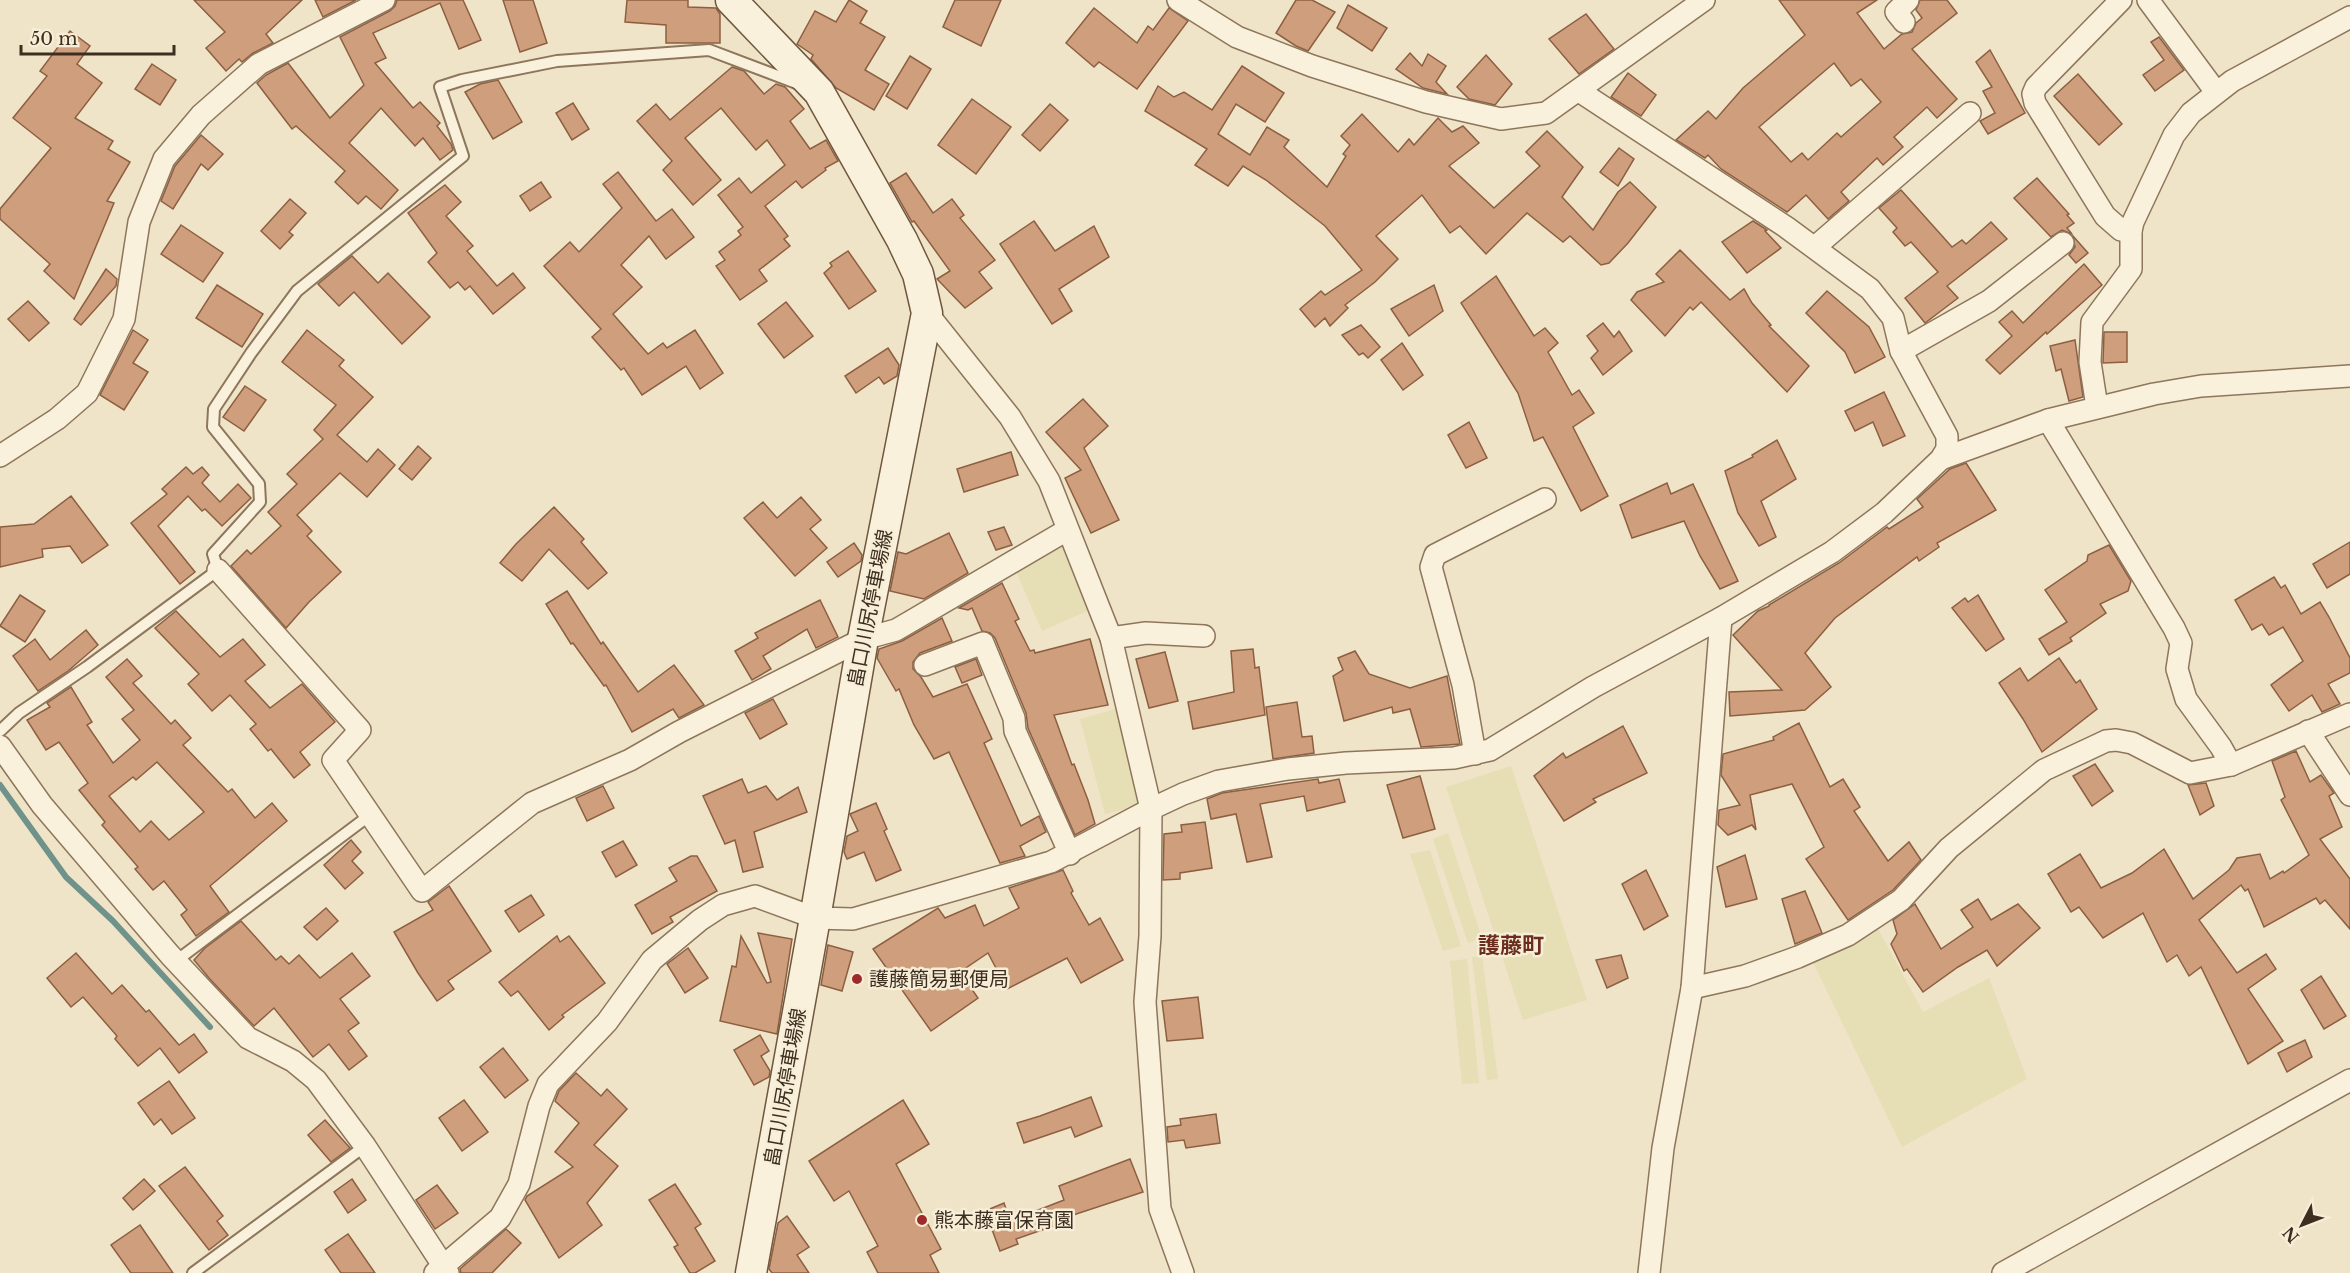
<svg xmlns="http://www.w3.org/2000/svg" width="2350" height="1273" font-family="'Libre Baskerville','Noto Sans JP',serif">
<rect width="100%" height="100%" fill="#f0e4c8"/>
<g fill="#e6deb5">
<polygon points="1065,544 1094,608 1042,631 1014,567"/>
<polygon points="1119,708 1144,804 1105,814 1080,719"/>
<polygon points="1511,766 1587,1000 1523,1020 1446,787"/>
<polygon points="1448,833 1482,938 1468,943 1433,839"/>
<polygon points="1430,850 1461,946 1443,951 1410,854"/>
<polygon points="1876,925 1923,1012 1989,978 2027,1079 1902,1147 1812,960"/>
<polygon points="1482,956 1498,1079 1487,1080 1472,957"/>
<polygon points="1467,959 1479,1083 1462,1084 1450,961"/>
</g>
<g fill="none" stroke-linecap="round" stroke-linejoin="round">
<polyline stroke="#6f938a" stroke-width="6" points="0,785 66,877 113,921 210,1027"/>
</g>
<g fill="#cf9f7d" stroke="#8d5f41" stroke-width="1.5" fill-rule="evenodd">
<polygon points="194,0 302,0 266,34 273,43 253,53 242,62 239,59 226,71 206,48 225,32"/>
<polygon points="315,0 356,0 323,17"/>
<polygon points="397,0 463,0 481,40 459,49 440,3 373,33 386,58 375,63 413,108 420,102 440,123 437,126 451,144 453,150 440,160 423,138 415,146 381,108 349,143 398,190 381,209 366,196 358,204 335,182 345,171 296,126 292,129 257,83 266,75 288,63 330,118 364,85 340,37 390,11 395,6"/>
<polygon points="503,0 533,0 547,43 520,52"/>
<polygon points="627,0 688,0 688,7 716,8 720,14 720,43 666,43 666,25 625,22"/>
<polygon points="849,0 867,11 860,23 885,37 865,70 889,84 874,110 836,88 811,59 813,55 797,44 815,11 836,22"/>
<polygon points="955,0 1001,0 981,46 943,27"/>
<polygon points="1296,0 1312,0 1335,12 1308,51 1296,46 1276,33"/>
<path d="M1779,0H1877L1857,13L1884,49L1902,34L1912,32L1916,23L1922,18L1916,10L1920,0H1947L1957,13L1912,49L1957,99L1937,118L1927,107L1894,137L1903,147L1883,165L1877,158L1841,192L1849,201L1828,219L1806,195L1787,212L1721,169L1708,155L1705,158L1676,140L1708,111L1716,119L1743,88L1805,35ZM1834,63L1851,86L1861,79L1881,102L1841,137L1837,133L1808,160L1802,153L1791,162L1759,127Z"/>
<polygon points="1348,5 1387,28 1372,51 1337,28"/>
<polygon points="1094,8 1137,43 1148,26 1153,30 1169,8 1188,21 1137,89 1099,62 1094,67 1066,43"/>
<polygon points="1586,14 1614,49 1579,74 1549,39"/>
<polygon points="70,31 90,46 77,64 102,83 75,118 113,141 108,149 130,162 107,201 114,203 74,299 44,271 50,264 0,219 0,209 51,148 13,118 47,76 40,71"/>
<polygon points="2159,37 2184,70 2155,91 2143,75 2164,60 2151,42"/>
<polygon points="1990,50 2025,113 1988,134 1980,121 1995,113 1983,91 1992,87 1976,62"/>
<polygon points="1410,53 1422,66 1428,54 1446,66 1436,82 1447,94 1423,88 1396,69"/>
<polygon points="1486,55 1512,84 1495,105 1469,99 1457,87"/>
<polygon points="910,56 931,69 907,109 886,96"/>
<polygon points="152,64 176,80 160,105 135,89"/>
<polygon points="1242,66 1284,93 1265,122 1236,104 1218,134 1250,155 1267,127 1289,140 1284,147 1327,187 1346,156 1343,154 1350,145 1341,136 1362,114 1398,152 1409,139 1414,145 1438,118 1452,132 1463,126 1479,143 1449,166 1494,208 1540,166 1526,152 1547,131 1583,167 1562,197 1593,230 1618,192 1630,182 1656,207 1628,243 1609,263 1601,265 1570,236 1563,242 1527,213 1486,254 1460,226 1450,233 1422,195 1376,236 1398,259 1375,282 1345,305 1348,308 1330,326 1325,318 1315,327 1300,309 1321,291 1325,295 1362,270 1325,226 1266,180 1243,166 1228,186 1195,165 1207,149 1145,111 1158,86 1174,97 1184,92 1212,110"/>
<polygon points="732,67 744,71 764,94 776,84 785,87 804,109 790,121 810,149 826,140 838,161 825,168 826,170 802,188 796,181 765,206 788,236 784,239 790,246 759,270 767,281 740,300 716,266 725,260 719,252 741,235 738,231 743,227 718,195 739,178 751,193 785,165 767,140 756,150 721,108 685,138 721,180 693,205 663,170 672,161 637,121 656,104 670,120"/>
<polygon points="1628,73 1656,95 1641,116 1611,97"/>
<polygon points="2078,74 2122,124 2099,145 2054,96"/>
<polygon points="498,80 522,122 493,139 465,92 480,84"/>
<polygon points="972,99 1011,127 976,174 938,145"/>
<polygon points="573,103 589,129 572,140 556,113"/>
<polygon points="1050,104 1068,120 1040,151 1022,135"/>
<polygon points="201,135 223,154 208,170 201,164 173,209 161,201 175,166"/>
<polygon points="1619,148 1634,159 1618,186 1600,172"/>
<polygon points="618,172 656,221 672,209 694,237 666,259 649,236 621,265 642,287 613,314 648,354 663,343 667,348 695,330 723,373 700,389 686,366 642,395 624,368 621,370 592,337 601,329 544,266 570,242 579,252 622,208 603,184"/>
<polygon points="906,173 933,213 952,199 964,215 960,218 995,260 979,272 992,288 965,308 937,279 950,271 914,221 912,222 890,183"/>
<polygon points="2037,178 2069,214 2067,215 2074,223 2067,228 2072,234 2062,230 2051,237 2014,198"/>
<polygon points="541,182 551,197 530,211 520,196"/>
<polygon points="445,185 461,202 446,216 473,246 467,251 497,286 513,273 525,288 493,314 470,286 465,290 458,282 450,288 428,262 437,253 408,213"/>
<polygon points="1901,190 1952,247 1962,240 1966,244 1991,222 2007,239 1947,286 1958,298 1925,323 1905,298 1938,272 1911,242 1905,246 1893,232 1897,228 1879,208"/>
<polygon points="290,199 306,213 289,232 293,235 280,249 261,231"/>
<polygon points="1034,221 1055,251 1094,226 1109,257 1059,289 1072,311 1052,324 1000,244"/>
<polygon points="1753,221 1767,230 1765,231 1781,248 1747,273 1722,242"/>
<polygon points="181,225 223,253 203,282 161,254"/>
<polygon points="2073,236 2088,253 2076,263 2069,255 2075,247"/>
<polygon points="1680,250 1730,300 1744,289 1752,303 1771,325 1769,326 1809,366 1787,392 1701,302 1693,310 1690,307 1665,336 1631,300 1637,292 1664,282 1656,274"/>
<polygon points="848,251 876,291 849,309 824,273 832,266 830,263"/>
<polygon points="352,256 378,283 388,273 430,317 402,344 354,292 339,306 318,284"/>
<polygon points="2084,264 2102,285 2047,334 2046,332 2000,374 1986,360 2012,336 1999,322 2012,311 2023,323"/>
<polygon points="106,269 117,279 116,286 81,325 74,319"/>
<polygon points="1496,276 1534,336 1545,328 1558,343 1548,352 1572,395 1579,390 1594,413 1573,427 1608,496 1581,511 1543,437 1534,441 1518,393 1461,303"/>
<polygon points="217,285 263,314 242,347 196,318"/>
<polygon points="1434,285 1443,311 1409,336 1391,309"/>
<polygon points="1827,291 1869,327 1885,357 1855,373 1845,352 1806,313"/>
<polygon points="28,301 49,323 29,341 8,319"/>
<polygon points="786,302 813,336 784,358 758,324"/>
<polygon points="1603,323 1614,337 1619,331 1632,351 1603,375 1591,358 1598,351 1587,336"/>
<polygon points="1361,325 1380,347 1368,358 1363,353 1359,355 1342,335"/>
<polygon points="133,330 148,340 133,363 148,372 124,410 100,395"/>
<polygon points="307,330 344,360 339,366 373,397 337,435 367,462 378,449 395,465 367,497 340,473 297,515 312,531 307,536 341,572 309,602 286,628 231,566 247,550 251,554 281,526 268,512 297,484 287,474 323,439 314,430 336,405 282,362"/>
<polygon points="2104,332 2127,332 2127,362 2103,363"/>
<polygon points="2075,340 2083,397 2069,401 2061,369 2056,371 2050,346"/>
<polygon points="1402,343 1423,375 1403,390 1381,360"/>
<polygon points="888,348 899,365 897,376 884,384 879,377 856,393 845,376"/>
<polygon points="245,386 266,400 244,431 223,417"/>
<polygon points="1884,392 1905,436 1883,446 1873,422 1855,431 1845,411"/>
<polygon points="1083,399 1108,426 1084,448 1119,520 1091,533 1065,478 1081,470 1046,432"/>
<polygon points="1469,422 1487,458 1466,468 1448,435"/>
<polygon points="1777,440 1796,479 1761,501 1776,537 1759,546 1738,513 1725,471 1753,457 1752,455"/>
<polygon points="418,446 431,458 412,480 399,469"/>
<polygon points="1011,452 1018,475 964,492 957,469"/>
<polygon points="1966,463 1996,510 1937,543 1939,547 1919,561 1917,557 1835,618 1805,653 1831,687 1805,710 1730,716 1729,692 1782,690 1733,635 1758,611 1769,606 1769,605 1839,563 1887,527 1889,529 1923,507 1917,499 1950,469"/>
<polygon points="186,467 193,474 202,467 209,475 202,483 220,502 238,484 251,498 222,526 205,509 202,511 188,496 158,526 195,572 180,584 131,523 167,494 162,489"/>
<polygon points="1667,483 1671,494 1693,484 1738,581 1720,589 1700,556 1684,521 1632,538 1620,505"/>
<polygon points="71,496 108,545 82,563 70,546 42,549 43,557 0,567 0,527 34,524"/>
<polygon points="801,497 821,520 810,529 827,548 795,576 744,518 763,502 777,518"/>
<polygon points="554,507 584,539 581,542 607,573 588,589 549,549 522,581 500,563 516,544"/>
<polygon points="1004,527 1012,545 996,550 988,532"/>
<polygon points="949,533 968,573 924,599 890,591 898,552 906,554"/>
<polygon points="2350,542 2350,574 2327,588 2313,564"/>
<polygon points="854,543 862,555 861,561 838,577 827,562"/>
<polygon points="2109,545 2131,581 2128,591 2100,604 2106,613 2070,638 2072,641 2049,655 2039,639 2067,622 2045,590 2087,561 2088,555"/>
<polygon points="2274,577 2281,588 2285,585 2301,614 2320,602 2329,617 2350,658 2350,673 2328,684 2340,704 2322,712 2312,695 2289,711 2271,685 2303,661 2283,627 2269,635 2262,624 2252,630 2235,600"/>
<polygon points="1002,583 1019,619 1015,621 1030,651 1034,650 1035,653 1090,639 1108,705 1054,715 1072,765 1074,764 1088,800 1095,824 1075,835 1028,728 1026,713 995,638 990,633 982,631 972,608 968,610 959,608"/>
<polygon points="567,591 601,644 603,642 638,692 674,665 704,705 679,718 673,709 632,732 606,685 604,686 573,643 571,644 546,604"/>
<polygon points="20,595 45,611 25,642 0,626"/>
<polygon points="1978,595 2004,639 1986,651 1952,608 1965,598 1968,602"/>
<polygon points="820,600 838,637 816,648 807,629 763,656 771,669 752,680 735,651 758,638 755,633"/>
<polygon points="176,611 220,657 243,639 265,665 245,681 270,708 302,684 335,722 300,752 310,765 294,778 271,749 268,751 250,729 256,724 230,695 212,711 188,684 199,674 155,628"/>
<polygon points="942,618 952,641 920,653 913,662 913,669 921,677 933,697 967,684 992,739 984,743 1021,826 1039,816 1046,832 1020,846 1025,856 1000,863 949,752 934,759 914,725 899,689 896,691 877,658 879,649 902,641"/>
<polygon points="86,630 98,645 68,671 38,691 13,656 35,639 50,660"/>
<polygon points="1253,649 1255,668 1259,667 1265,715 1193,729 1188,702 1234,692 1231,651"/>
<polygon points="1355,651 1369,674 1410,688 1447,676 1460,744 1421,747 1410,709 1393,713 1392,707 1344,721 1333,676 1343,670 1338,658"/>
<polygon points="1165,652 1178,701 1149,708 1136,659"/>
<polygon points="2059,658 2076,683 2080,680 2097,709 2042,752 2023,719 1999,683 2020,668 2028,681"/>
<path d="M127,659L142,676L133,683L171,724L175,720L191,738L183,745L228,792L232,789L255,818L272,803L287,821L210,886L229,912L196,936L181,915L187,910L164,881L153,890L135,869L138,867L102,825L105,822L79,790L88,783L59,742L46,750L27,720L50,707L47,703L71,687L92,722L87,725L113,763L140,740L122,719L134,710L106,677ZM157,762L204,812L169,840L151,821L140,832L109,796L133,777L136,780Z"/>
<polygon points="976,659 982,675 962,683 955,667"/>
<polygon points="773,699 787,724 760,739 745,713"/>
<polygon points="1297,702 1302,737 1312,736 1314,753 1273,759 1266,707"/>
<polygon points="1799,723 1830,787 1843,779 1860,807 1854,811 1888,861 1909,842 1921,860 1893,890 1848,920 1806,859 1824,847 1792,784 1750,795 1756,830 1752,825 1728,835 1718,825 1719,810 1740,805 1721,775 1723,754 1774,740 1773,737"/>
<polygon points="1623,726 1647,773 1593,799 1596,802 1564,821 1534,776 1563,753 1566,758"/>
<polygon points="2296,751 2310,782 2321,775 2334,793 2329,796 2342,827 2320,839 2350,879 2350,929 2325,900 2320,904 2316,898 2264,927 2248,889 2245,891 2241,885 2199,920 2237,973 2266,954 2276,969 2248,989 2283,1041 2248,1064 2201,967 2189,976 2177,955 2167,962 2143,913 2103,938 2079,907 2071,912 2048,874 2080,854 2101,888 2132,873 2164,849 2193,899 2229,870 2237,858 2260,854 2270,879 2283,871 2284,873 2309,855 2281,800 2285,797 2272,761"/>
<polygon points="2095,764 2113,791 2092,806 2073,776"/>
<polygon points="1420,776 1435,829 1403,838 1387,785"/>
<polygon points="742,779 748,793 766,786 777,800 798,787 807,812 754,832 763,867 743,872 735,840 725,844 703,796"/>
<polygon points="1318,779 1319,783 1339,779 1345,802 1307,811 1304,796 1260,804 1272,857 1247,862 1236,814 1211,819 1207,799 1222,793"/>
<polygon points="2206,783 2214,806 2200,815 2188,785"/>
<polygon points="603,786 614,808 587,821 576,798"/>
<polygon points="876,803 887,829 884,831 901,870 876,881 864,852 847,859 844,852 847,836 858,831 850,814"/>
<polygon points="1205,822 1212,868 1180,873 1180,879 1163,880 1164,834 1182,832 1181,825"/>
<polygon points="351,840 361,852 352,861 363,873 345,889 324,865"/>
<polygon points="623,841 637,865 616,877 602,852"/>
<polygon points="1745,855 1757,899 1726,907 1717,867"/>
<polygon points="691,856 697,856 717,891 670,917 673,922 652,934 635,905 677,881 669,868"/>
<polygon points="1063,870 1073,891 1071,893 1089,925 1100,918 1123,960 1081,983 1067,958 1007,989 988,953 960,972 978,998 931,1031 873,949 938,908 945,918 975,905 984,926 1019,908 1009,888"/>
<polygon points="1646,870 1668,916 1644,930 1622,884"/>
<polygon points="449,886 491,951 448,981 454,989 437,1001 418,973 394,932 433,910 428,902"/>
<polygon points="1805,891 1822,933 1795,944 1782,899"/>
<polygon points="531,895 544,915 519,932 505,911"/>
<polygon points="1978,899 1991,920 2018,904 2040,928 1997,966 1987,950 1958,967 1923,992 1907,969 1904,971 1891,944 1897,934 1893,920 1915,904 1941,949 1973,927 1961,910"/>
<polygon points="326,908 338,921 317,940 304,927"/>
<polygon points="241,921 276,960 281,956 289,964 299,955 320,978 352,953 370,976 340,999 359,1023 348,1031 367,1056 349,1070 329,1044 313,1057 274,1008 254,1026 209,978 194,960 205,948"/>
<polygon points="758,933 792,939 777,1034 720,1021 732,966 736,967 741,936 767,983 771,982"/>
<polygon points="557,936 560,942 569,936 605,983 562,1015 564,1017 549,1030 518,991 511,996 499,982"/>
<polygon points="828,945 853,952 842,991 821,985"/>
<polygon points="688,948 708,978 685,993 667,964"/>
<polygon points="76,953 112,994 122,985 146,1012 149,1010 179,1045 194,1034 207,1052 179,1073 160,1048 138,1066 115,1039 117,1036 83,997 71,1007 47,978"/>
<polygon points="1621,955 1628,978 1607,988 1596,960"/>
<polygon points="2321,976 2346,1016 2324,1029 2301,990"/>
<polygon points="1198,997 1203,1038 1167,1041 1162,1001"/>
<polygon points="760,1035 769,1051 761,1056 770,1071 769,1077 754,1085 734,1050"/>
<polygon points="2305,1040 2312,1057 2287,1072 2278,1053"/>
<polygon points="503,1048 528,1080 505,1098 480,1067"/>
<polygon points="576,1073 601,1096 607,1089 627,1109 594,1145 618,1166 587,1203 602,1225 559,1258 525,1200 527,1196 573,1167 555,1152 579,1123 555,1101 559,1091"/>
<polygon points="169,1081 195,1118 172,1134 161,1119 154,1125 138,1103"/>
<polygon points="1091,1097 1102,1126 1075,1137 1071,1127 1024,1143 1017,1123 1040,1116"/>
<polygon points="464,1100 488,1132 462,1151 439,1118"/>
<polygon points="903,1100 929,1144 896,1164 941,1249 930,1255 939,1273 878,1273 867,1252 878,1246 849,1191 834,1201 809,1161"/>
<polygon points="1216,1114 1220,1143 1186,1148 1184,1140 1168,1142 1167,1127 1181,1125 1180,1119"/>
<polygon points="325,1120 350,1148 331,1162 308,1135"/>
<polygon points="1130,1159 1143,1192 1061,1219 1062,1223 1016,1239 1018,1244 1000,1251 985,1211 1004,1203 1010,1221 1064,1200 1059,1186"/>
<polygon points="185,1167 223,1216 217,1221 228,1235 209,1250 159,1186"/>
<polygon points="144,1179 155,1191 133,1210 123,1198"/>
<polygon points="352,1179 366,1200 348,1213 334,1192"/>
<polygon points="675,1184 701,1224 695,1228 715,1261 695,1273 690,1273 674,1247 678,1245 649,1200"/>
<polygon points="437,1185 458,1213 435,1229 416,1200"/>
<polygon points="787,1216 809,1247 797,1255 809,1273 772,1273 769,1269 778,1223"/>
<polygon points="140,1225 173,1273 131,1273 111,1245"/>
<polygon points="506,1229 521,1243 492,1273 461,1273 460,1269"/>
<polygon points="348,1234 375,1273 341,1273 325,1250"/>
</g>
<g fill="none" stroke-linecap="round" stroke-linejoin="round">
<g stroke="#8d765c" stroke-width="14">
<g id="lane">
<polyline points="0,731 19,713 87,667 218,570 213,554 260,502 259,484 213,427 214,409 251,353 297,291 463,156 440,87 462,80 557,61 709,50 799,84"/>
<polyline points="176,961 370,815"/>
<polyline points="193,1273 365,1146"/>
</g>
</g>
<g stroke="#8d765c" stroke-width="24">
<g id="street">
<polyline points="1178,0 1237,37 1312,66 1426,102 1501,119 1546,113 1704,0"/>
<polyline points="2121,0 2036,87 2033,94 2035,103 2105,216 2121,230 2131,231"/>
<polyline points="2148,0 2216,92"/>
<polyline points="1904,22 1896,12 1908,0"/>
<polyline points="1815,247 1970,113"/>
<polyline points="927,313 1010,417 1049,481 1111,638 1151,809 1150,936 1145,1002 1160,1209 1183,1273"/>
<polyline points="1901,351 1989,301 2063,243"/>
<polyline points="2097,407 2090,362 2092,322 2131,269 2131,231 2133,222 2174,135 2191,113 2232,81 2350,17"/>
<polyline points="2048,420 2174,628 2181,643 2177,669 2186,699 2221,747 2231,765"/>
<polyline points="0,456 57,419 87,393 124,319 139,222 164,159 201,115 259,64 384,0"/>
<polyline points="1941,459 2048,420 2154,394 2201,386 2350,376"/>
<polyline points="218,570 360,730 333,760 422,891 532,803 630,760 679,732 863,639 896,630 1067,530"/>
<polyline points="1111,638 1146,633 1204,636"/>
<polyline points="925,665 983,643 1014,718 1015,731 1070,854"/>
<polyline points="2308,731 2350,795"/>
<polyline points="0,746 42,805 170,955 248,1038 293,1061 316,1080 365,1146 448,1273"/>
<polyline points="1475,754 1463,685 1431,567 1435,555 1545,499"/>
<polyline points="1692,988 1745,976 1798,957 1848,935 1901,900 1949,848 2044,770 2106,741 2116,740 2132,743 2190,773 2231,765 2350,714"/>
<polyline points="435,1273 500,1218 519,1184 539,1106 548,1084 607,1022 652,960 700,920 723,905 755,896 815,918 853,919 1051,862 1151,809 1183,794 1219,781 1288,769 1346,763 1454,758 1490,750 1593,687 1721,618 1832,552 1884,513 1941,459 1947,449 1947,436 1901,351 1893,318 1870,289 1786,227 1579,91"/>
<polyline points="1649,1273 1663,1148 1692,988 1721,618"/>
<polyline points="2003,1273 2350,1080"/>
</g>
</g>
<g stroke="#6f573f" stroke-width="33">
<polyline id="secondary" points="731,0 819,92 902,240 918,274 927,313 863,639 815,918 751,1273"/>
</g>
<use href="#lane" stroke="#faf1dc" stroke-width="10"/>
<use href="#street" stroke="#faf1dc" stroke-width="21"/>
<use href="#secondary" stroke="#faf1dc" stroke-width="30"/>
</g>
<g fill="#9e2a2b" stroke="#f7eed8" stroke-width="2">
<circle cx="857" cy="979" r="6"/>
<circle cx="922" cy="1220" r="6"/>
</g>
<g text-anchor="middle" stroke-width="5" stroke-linejoin="round" paint-order="stroke">
<g font-size="20" fill="#3d2e20" stroke="#f7eed8">
<text transform="translate(870 608) rotate(-79)" y="7">畠口川尻停車場線</text>
<text transform="translate(785 1087) rotate(-80)" y="7">畠口川尻停車場線</text>
</g>
<g font-size="20" fill="#3d2e20" stroke="#f7eed8" text-anchor="start">
<text x="869" y="986">護藤簡易郵便局</text>
<text x="934" y="1227">熊本藤富保育園</text>
</g>
<g font-size="22" font-weight="bold" fill="#6b2e1e" stroke="#f7eed8">
<text x="1511" y="953">護藤町</text>
</g>
</g>
<g transform="translate(2302 1225) rotate(228)" stroke="#f7eed8" stroke-width="4.5" paint-order="stroke">
<path d="M0-4.5L10 22L0 15L-10 22Z" fill="#3d2e20"/>
<text y="-9" font-size="16" font-weight="bold" text-anchor="middle" fill="#3d2e20">N</text>
</g>
<path d="M21 45v9h153v-9" fill="none" stroke="#3d2e20" stroke-width="3"/>
<text x="30" y="45" font-size="18" fill="#3d2e20" stroke="#f7eed8" stroke-width="4.5" paint-order="stroke">50 m</text>
</svg>
